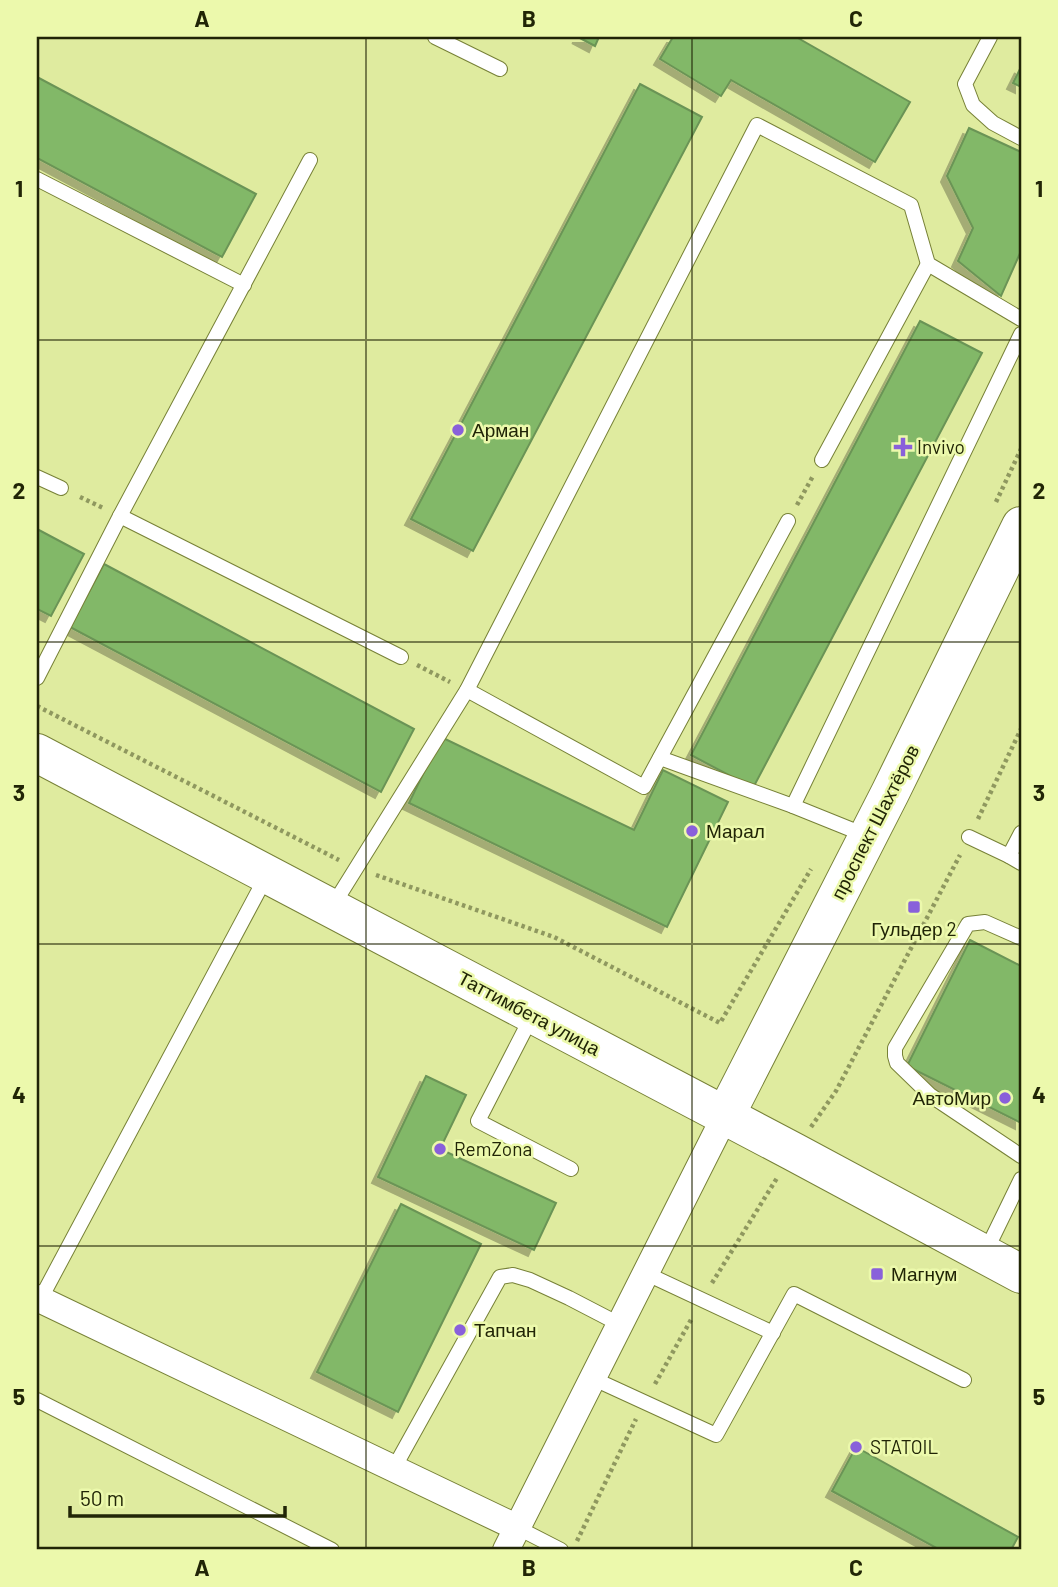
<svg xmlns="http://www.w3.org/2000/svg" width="1058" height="1587" font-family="Barlow,sans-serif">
<defs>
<filter id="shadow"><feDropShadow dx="-6" dy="6" stdDeviation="0" flood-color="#0004"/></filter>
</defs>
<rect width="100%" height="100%" fill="#dfeb9f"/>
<g fill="#82b867" stroke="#6b9456" stroke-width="2" filter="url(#shadow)">
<polygon points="578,37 599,37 595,46"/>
<polygon points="673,37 796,37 910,102 875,162 731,80 721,96 660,59"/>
<polygon points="1021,67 1021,87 1013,83"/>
<polygon points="37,77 256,194 222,257 37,158"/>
<polygon points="640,84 702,117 473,551 411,519"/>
<polygon points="969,128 1021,152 1021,251 1001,296 958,261 973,228 947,176"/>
<polygon points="920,321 982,353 753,788 691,755"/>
<polygon points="37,529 84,554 51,616 37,609"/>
<polygon points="104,564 414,729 381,792 70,627"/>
<polygon points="441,737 634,830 663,770 728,802 667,927 409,803"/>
<polygon points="970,940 1021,966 1021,1123 907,1066"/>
<polygon points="426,1076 466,1095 440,1149 556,1203 534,1250 378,1177"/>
<polygon points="401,1204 481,1244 398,1412 317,1372"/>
<polygon points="856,1447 1018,1537 1011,1550 940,1550 832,1491"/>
</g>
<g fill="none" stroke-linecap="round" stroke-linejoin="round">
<g stroke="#778137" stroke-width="16">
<g id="lane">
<polyline points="435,37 500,69"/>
<polyline points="990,37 965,84 973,105 993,123 1021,138"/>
<polyline points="37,179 244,285"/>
<polyline points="822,460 928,264"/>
<polyline points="37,477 61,488"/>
<polyline points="120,516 401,657"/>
<polyline points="37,678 120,516 310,160"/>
<polyline points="467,690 644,787 788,521"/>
<polyline points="660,758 793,806 865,835"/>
<polyline points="793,806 1021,334"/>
<polyline points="969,837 1009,856 1021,833"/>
<polyline points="1009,856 1021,863"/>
<polyline points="332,907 467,690 757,125 911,205 928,264 1021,319"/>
<polyline points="1021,938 985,922 968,924 895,1048 895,1056 897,1063 930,1095 1021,1156"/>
<polyline points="532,1016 478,1121 571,1169"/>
<polyline points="985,1253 1021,1179"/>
<polyline points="647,1274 773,1333"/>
<polyline points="40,1300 266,877"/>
<polyline points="594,1379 716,1435 794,1294 964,1380"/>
<polyline points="37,1400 332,1550"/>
<polyline points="394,1468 500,1277 513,1275 530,1280 569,1298 621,1325"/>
<polyline points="518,1528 561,1550"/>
</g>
</g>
<g stroke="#778137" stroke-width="28">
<g id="street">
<polyline points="37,1298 518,1528"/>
<polyline points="506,1550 725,1116"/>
</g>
</g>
<g stroke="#778137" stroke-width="40">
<g id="secondary">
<polyline points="37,753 794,1152 1021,1274"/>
<polyline points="725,1116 890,793 1021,526"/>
</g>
</g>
<g stroke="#8f985f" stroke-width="4.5" stroke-dasharray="3.5 3.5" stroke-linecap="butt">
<polyline points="80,497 103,508"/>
<polyline points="996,502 1021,449"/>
<polyline points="797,505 813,476"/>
<polyline points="417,665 450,682"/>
<polyline points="37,706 339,860"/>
<polyline points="978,819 1021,729"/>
<polyline points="376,875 554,937 720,1023 811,869"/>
<polyline points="811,1127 836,1091 960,855"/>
<polyline points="712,1283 777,1178"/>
<polyline points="655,1384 692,1318"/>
<polyline points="577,1541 636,1419"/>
</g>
<use href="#lane" stroke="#fff" stroke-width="14"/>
<use href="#street" stroke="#fff" stroke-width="26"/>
<use href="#secondary" stroke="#fff" stroke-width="38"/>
</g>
<path fill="none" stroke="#212506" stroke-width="2" stroke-opacity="0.55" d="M366,37V1550M692,37V1550M37,340H1021M37,642H1021M37,944H1021M37,1246H1021"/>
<g fill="#8960da" stroke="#ecf9ac" stroke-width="2.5">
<circle cx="458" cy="430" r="7"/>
<path d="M899.5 436.5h7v7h7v7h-7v7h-7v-7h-7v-7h7z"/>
<circle cx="692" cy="831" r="7"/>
<rect x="907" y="900" width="14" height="14" rx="3.5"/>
<circle cx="1005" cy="1098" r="7"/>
<circle cx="440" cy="1149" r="7"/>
<rect x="870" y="1267" width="14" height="14" rx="3.5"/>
<circle cx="460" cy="1330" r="7"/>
<circle cx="856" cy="1447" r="7"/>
</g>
<g text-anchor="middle" stroke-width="5" stroke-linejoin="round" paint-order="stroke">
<g font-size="19" fill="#212506" stroke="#ecf9ac" text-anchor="start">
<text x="472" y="437">Арман</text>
<text x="917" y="454">Invivo</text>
<text x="706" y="838">Марал</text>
<text x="914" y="936" text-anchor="middle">Гульдер 2</text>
<text x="991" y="1105" text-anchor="end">АвтоМир</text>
<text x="454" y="1156">RemZona</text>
<text x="891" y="1281">Магнум</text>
<text x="474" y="1337">Тапчан</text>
<text x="870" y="1454">STATOIL</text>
</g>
<g font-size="19" fill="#212506" stroke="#ecf9ac">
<text transform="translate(875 822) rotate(-63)" y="7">проспект Шахтёров</text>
<text transform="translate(529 1013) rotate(28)" y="7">Таттимбета улица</text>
</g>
</g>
<rect width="1058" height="1587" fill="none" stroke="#ecf9ac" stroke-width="77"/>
<path d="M70 1506v10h215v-10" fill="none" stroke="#212506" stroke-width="3.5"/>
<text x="80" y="1506" font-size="21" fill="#212506" stroke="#ecf9ac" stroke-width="5" paint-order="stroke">50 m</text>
<rect x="38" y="38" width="982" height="1510" fill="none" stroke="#212506" stroke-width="2.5"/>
<g font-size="23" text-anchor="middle" font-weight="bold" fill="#212506">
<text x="202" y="27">A</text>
<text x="529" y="27">B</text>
<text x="856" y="27">C</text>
<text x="19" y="197">1</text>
<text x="1039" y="197">1</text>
<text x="19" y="499">2</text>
<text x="1039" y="499">2</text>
<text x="19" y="801">3</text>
<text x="1039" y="801">3</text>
<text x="19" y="1103">4</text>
<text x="1039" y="1103">4</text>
<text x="19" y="1405">5</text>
<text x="1039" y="1405">5</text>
<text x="202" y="1576">A</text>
<text x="529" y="1576">B</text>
<text x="856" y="1576">C</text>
</g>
</svg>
